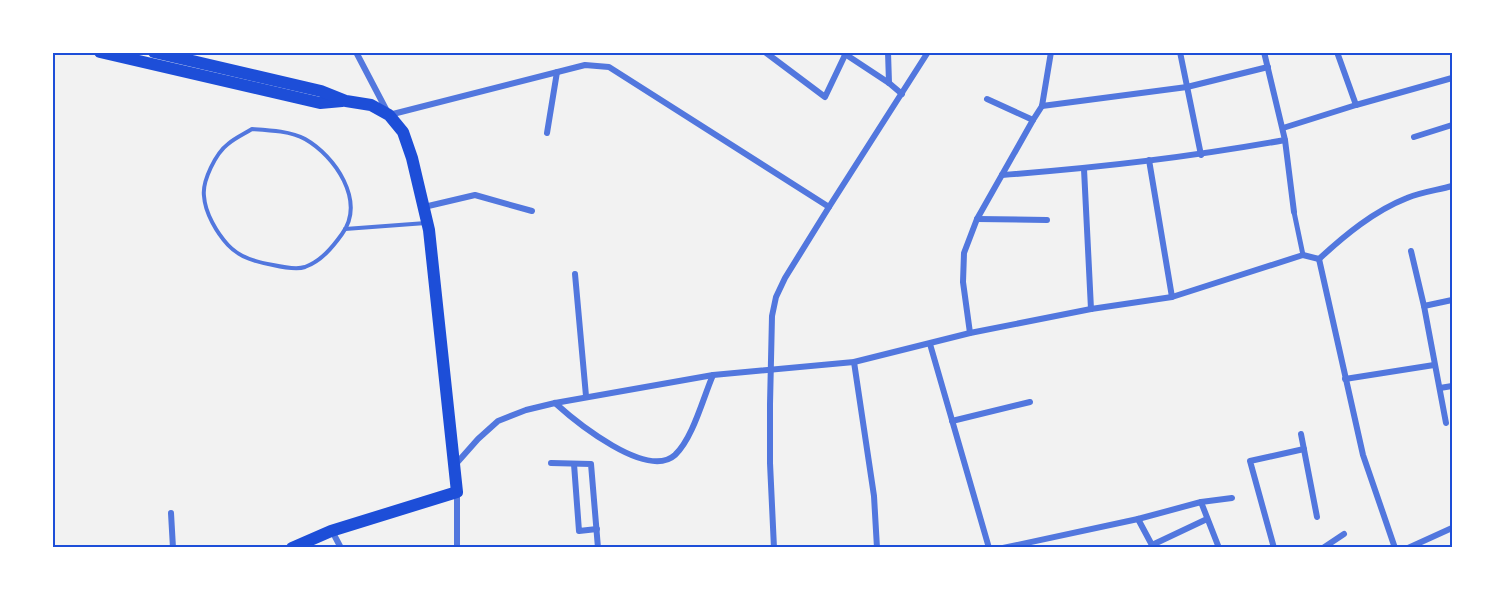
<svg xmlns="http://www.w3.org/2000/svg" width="1505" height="600" font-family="'Noto Serif',serif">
<rect width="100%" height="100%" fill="#f2f2f2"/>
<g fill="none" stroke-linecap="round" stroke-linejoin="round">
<g stroke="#5277de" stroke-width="4">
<path d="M252,129C268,130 291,131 305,139C335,156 366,201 342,234C332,248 321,261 305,267C296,270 282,267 273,265C257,262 240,258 228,245C217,233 205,213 204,196C202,181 216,153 228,144C235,138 244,134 252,129Z"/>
<polyline points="345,229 426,223"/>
</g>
<polyline stroke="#5277de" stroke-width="5" points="1294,212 1303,255"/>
<g stroke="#5277de" stroke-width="6">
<polyline points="356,52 389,115 585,65 609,67 829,207"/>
<polyline points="765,52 825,97 845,55"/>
<polyline points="842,52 889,83 902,94"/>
<polyline points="888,52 889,83"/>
<polyline points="1180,52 1201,155"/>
<polyline points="1264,52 1285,140 1294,212"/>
<polyline points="1337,52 1356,105"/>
<polyline points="987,99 1033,120"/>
<polyline points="1042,106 1187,87 1268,67"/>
<polyline points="1283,128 1356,105 1452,78"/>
<polyline points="547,133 557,72"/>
<polyline points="1414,137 1452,125"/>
<polyline points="1149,160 1172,297"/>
<polyline points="1084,169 1091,309"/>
<path d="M1002,175C1097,168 1191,157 1285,140"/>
<polyline points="424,207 475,195 532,211"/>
<polyline points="977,219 1047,220"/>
<polyline points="1411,251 1424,306 1446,423"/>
<polyline points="1319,259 1363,455 1395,548"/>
<path d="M1319,259C1345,235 1374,211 1407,198C1421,192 1438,190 1452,186"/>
<polyline points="575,274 586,396"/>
<polyline points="1424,306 1452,300"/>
<polyline points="970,333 963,282 964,253 977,219 1033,120 1042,106 1051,52"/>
<polyline points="930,344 989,548"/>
<polyline points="854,362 874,496 877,548"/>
<polyline points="1345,379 1434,365"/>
<polyline points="1440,388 1452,386"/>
<path d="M555,403C576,422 647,480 675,455C693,438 703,398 713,375"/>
<polyline points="952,421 1030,402"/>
<polyline points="1301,434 1317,517"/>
<polyline points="551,463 591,464 598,548"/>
<polyline points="574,464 579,531 597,529"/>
<polyline points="455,465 478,439 498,421 526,410 555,403 713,375 854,362 970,333 1091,309 1172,297 1303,255 1319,259"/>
<polyline points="457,492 457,548"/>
<polyline points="1201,502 1219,548"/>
<polyline points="171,513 173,548"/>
<polyline points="1138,519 1153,547"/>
<polyline points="332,531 341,548"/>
<polyline points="1152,545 1207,519"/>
<polyline points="774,548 770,463 770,404 772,316 776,297 785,278 829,207 928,52"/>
<polyline points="1003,548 1138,519 1201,502 1232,498"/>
<polyline points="1274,548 1250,461 1304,449"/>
<polyline points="1323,548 1344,534"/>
<polyline points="1408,548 1452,528"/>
</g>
<g stroke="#1d4ed8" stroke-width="12">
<polyline points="100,52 320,103 342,101"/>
<polyline points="154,52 321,91 346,101 371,105 389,115 403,132 412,158 429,230 457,492 331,531 292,548"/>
</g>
</g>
<rect width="1505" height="600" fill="none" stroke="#ffffff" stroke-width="108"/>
<rect x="54" y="54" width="1397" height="492" fill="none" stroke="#1d4ed8" stroke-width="2"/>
</svg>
